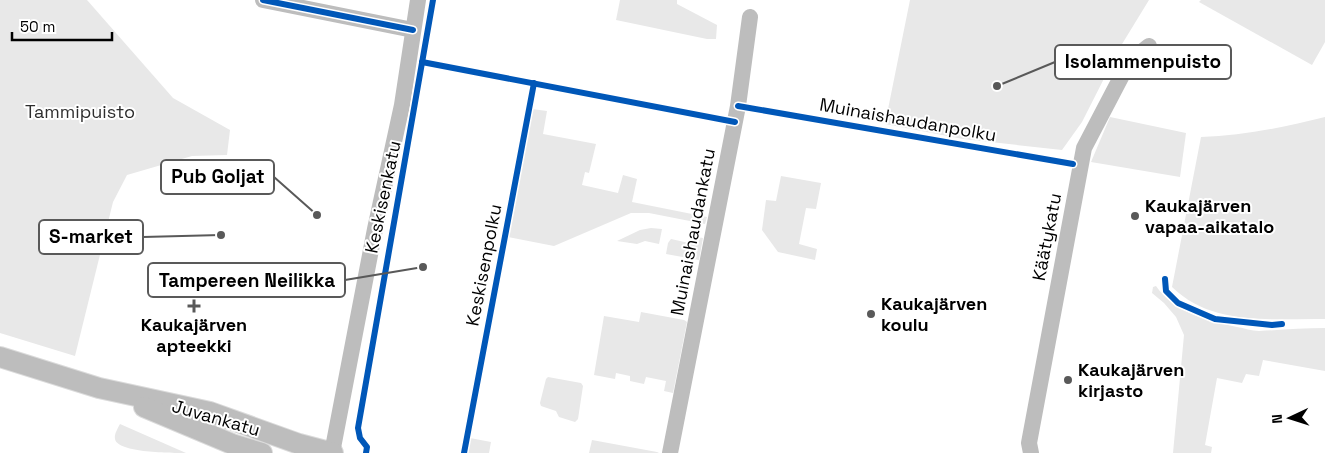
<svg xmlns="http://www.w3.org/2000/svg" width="1325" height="453" font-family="'Space Grotesk',sans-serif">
<rect width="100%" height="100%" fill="#fff"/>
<g fill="#e8e8e8">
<polygon points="0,0 87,0 173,98 230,130 227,155 192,156 127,175 113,202 75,356 0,333"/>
<polygon points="620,0 677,0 677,4 717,25 716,39 707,39 616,20"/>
<polygon points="910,0 1149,0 1119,49 1082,122 1062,150 963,139 885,124"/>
<polygon points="1201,0 1325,0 1325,42 1312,65 1199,2"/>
<polygon points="532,109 547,111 543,134 596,144 589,173 585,172 582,185 618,193 623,175 637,179 632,202 707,217 705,224 649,213 631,213 554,246 508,237"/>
<polygon points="1110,117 1186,133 1180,177 1091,162"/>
<path d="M1325,117V319C1272,318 1213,327 1172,287L1201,137C1243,136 1285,127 1325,117Z"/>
<polygon points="781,176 821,183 816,209 806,208 799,244 817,249 815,260 778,252 762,230 766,200 776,201"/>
<polygon points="651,228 662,229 659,244 645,241 637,244 617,241 640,230"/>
<polygon points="691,236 703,238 699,260 666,254 668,243 671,239 689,243"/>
<path d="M1156,286C1174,312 1207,321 1237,327C1244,328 1252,331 1259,331C1281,330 1303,328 1325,328V371L1263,360L1259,376L1246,374L1242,383L1217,378L1205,445L1212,447L1211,453H1173L1184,335L1176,317L1164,303L1152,293L1153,287Z"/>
<polygon points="641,312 684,320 687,322 673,393 664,391 666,381 646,377 644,384 630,381 630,376 616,373 615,379 594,375 604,316 639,322"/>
<polygon points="548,377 581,383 583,386 578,419 575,422 559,417 556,411 541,406 540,403 546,379"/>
<path d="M120,424L186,453C173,453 117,453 115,439C114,434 118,428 120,424Z"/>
<polygon points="470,438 491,442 489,453 467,453"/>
<polygon points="592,440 657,452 659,453 589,453"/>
</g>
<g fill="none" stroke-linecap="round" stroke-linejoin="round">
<g stroke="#dbdbdb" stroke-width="22">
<g id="major">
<polyline points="0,357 99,388 210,412 299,444 333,453"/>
<polyline points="144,407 232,444 262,453"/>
</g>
</g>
<g stroke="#bdbdbd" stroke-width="16">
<polyline points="263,0 413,30"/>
<polyline points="332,453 375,229 402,105 418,0"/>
<polyline points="670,453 738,106 750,17"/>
<polyline points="1031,453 1029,443 1084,148 1129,62 1149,46"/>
</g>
<use href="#major" stroke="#bdbdbd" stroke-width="20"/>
<g stroke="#fff" stroke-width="9">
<g id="cycleway">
<polyline points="263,0 413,30"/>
<polyline points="422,62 735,122"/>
<polyline points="738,106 1073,164"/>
<polyline points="1165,279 1166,291 1178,303 1215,319 1272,325 1282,324"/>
<polyline points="366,453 367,447 360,438 358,428 433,0"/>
<polyline points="464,453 534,83"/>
</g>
</g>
<use href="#cycleway" stroke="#0057b8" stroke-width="6"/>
</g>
<g fill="#595959" stroke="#fff" stroke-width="2">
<circle cx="1135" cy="216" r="5"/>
<path d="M191.5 298.5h5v5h5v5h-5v5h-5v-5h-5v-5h5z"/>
<circle cx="871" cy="314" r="5"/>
<circle cx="1068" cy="380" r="5"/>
</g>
<g text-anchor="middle" stroke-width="4" stroke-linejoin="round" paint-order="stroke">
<g font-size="18" fill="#2d2d2d" stroke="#fff">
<text x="80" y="118">Tammipuisto</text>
</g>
<g font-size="18" fill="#000" stroke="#fff">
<text transform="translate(908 120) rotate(10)" y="6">Muinaishaudanpolku</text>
<text transform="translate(383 197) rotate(-78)" y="6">Keskisenkatu</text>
<text transform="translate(693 232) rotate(-79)" y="6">Muinaishaudankatu</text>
<text transform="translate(1047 237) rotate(-79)" y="6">Käätykatu</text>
<text transform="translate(484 265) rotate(-79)" y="6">Keskisenpolku</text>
<text transform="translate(216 418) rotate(16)" y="6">Juvankatu</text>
</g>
<g font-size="18" font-weight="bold" fill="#000" stroke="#fff" text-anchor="start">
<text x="1145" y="212">Kaukajärven<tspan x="1145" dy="21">vapaa-aikatalo</tspan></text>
<text x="881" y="310">Kaukajärven<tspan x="881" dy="21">koulu</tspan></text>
<text x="194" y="331" text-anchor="middle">Kaukajärven<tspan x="194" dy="21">apteekki</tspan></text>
<text x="1078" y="376">Kaukajärven<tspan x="1078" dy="21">kirjasto</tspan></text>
</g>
</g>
<path fill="none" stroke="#595959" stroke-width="2" d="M997 86L1055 62M317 215L274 177M221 235L143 237M423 267L345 280"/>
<g fill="#595959" stroke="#fff" stroke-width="2">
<circle cx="997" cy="86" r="5"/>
<circle cx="317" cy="215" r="5"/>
<circle cx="221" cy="235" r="5"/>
<circle cx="423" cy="267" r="5"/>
</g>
<g fill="#fff" stroke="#595959" stroke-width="2">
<rect x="1055" y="45" width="176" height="34" rx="5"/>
<rect x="161" y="160" width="113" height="34" rx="5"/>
<rect x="39" y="220" width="104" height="34" rx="5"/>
<rect x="148" y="263" width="197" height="34" rx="5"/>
</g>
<g font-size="19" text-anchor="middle" font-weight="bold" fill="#000">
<text x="1143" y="68">Isolammenpuisto</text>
<text x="218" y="183">Pub Goljat</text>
<text x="91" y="243">S-market</text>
<text x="247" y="287">Tampereen Neilikka</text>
</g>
<g transform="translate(1290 418) rotate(266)" stroke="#ffffff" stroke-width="4" paint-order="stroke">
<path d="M0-4L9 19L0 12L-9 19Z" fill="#000000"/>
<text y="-8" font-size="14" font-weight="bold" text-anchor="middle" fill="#000000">N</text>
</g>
<path d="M12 32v8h100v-8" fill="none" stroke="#000000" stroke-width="2.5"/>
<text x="20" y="32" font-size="15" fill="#000000" stroke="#ffffff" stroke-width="4" paint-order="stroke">50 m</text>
</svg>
